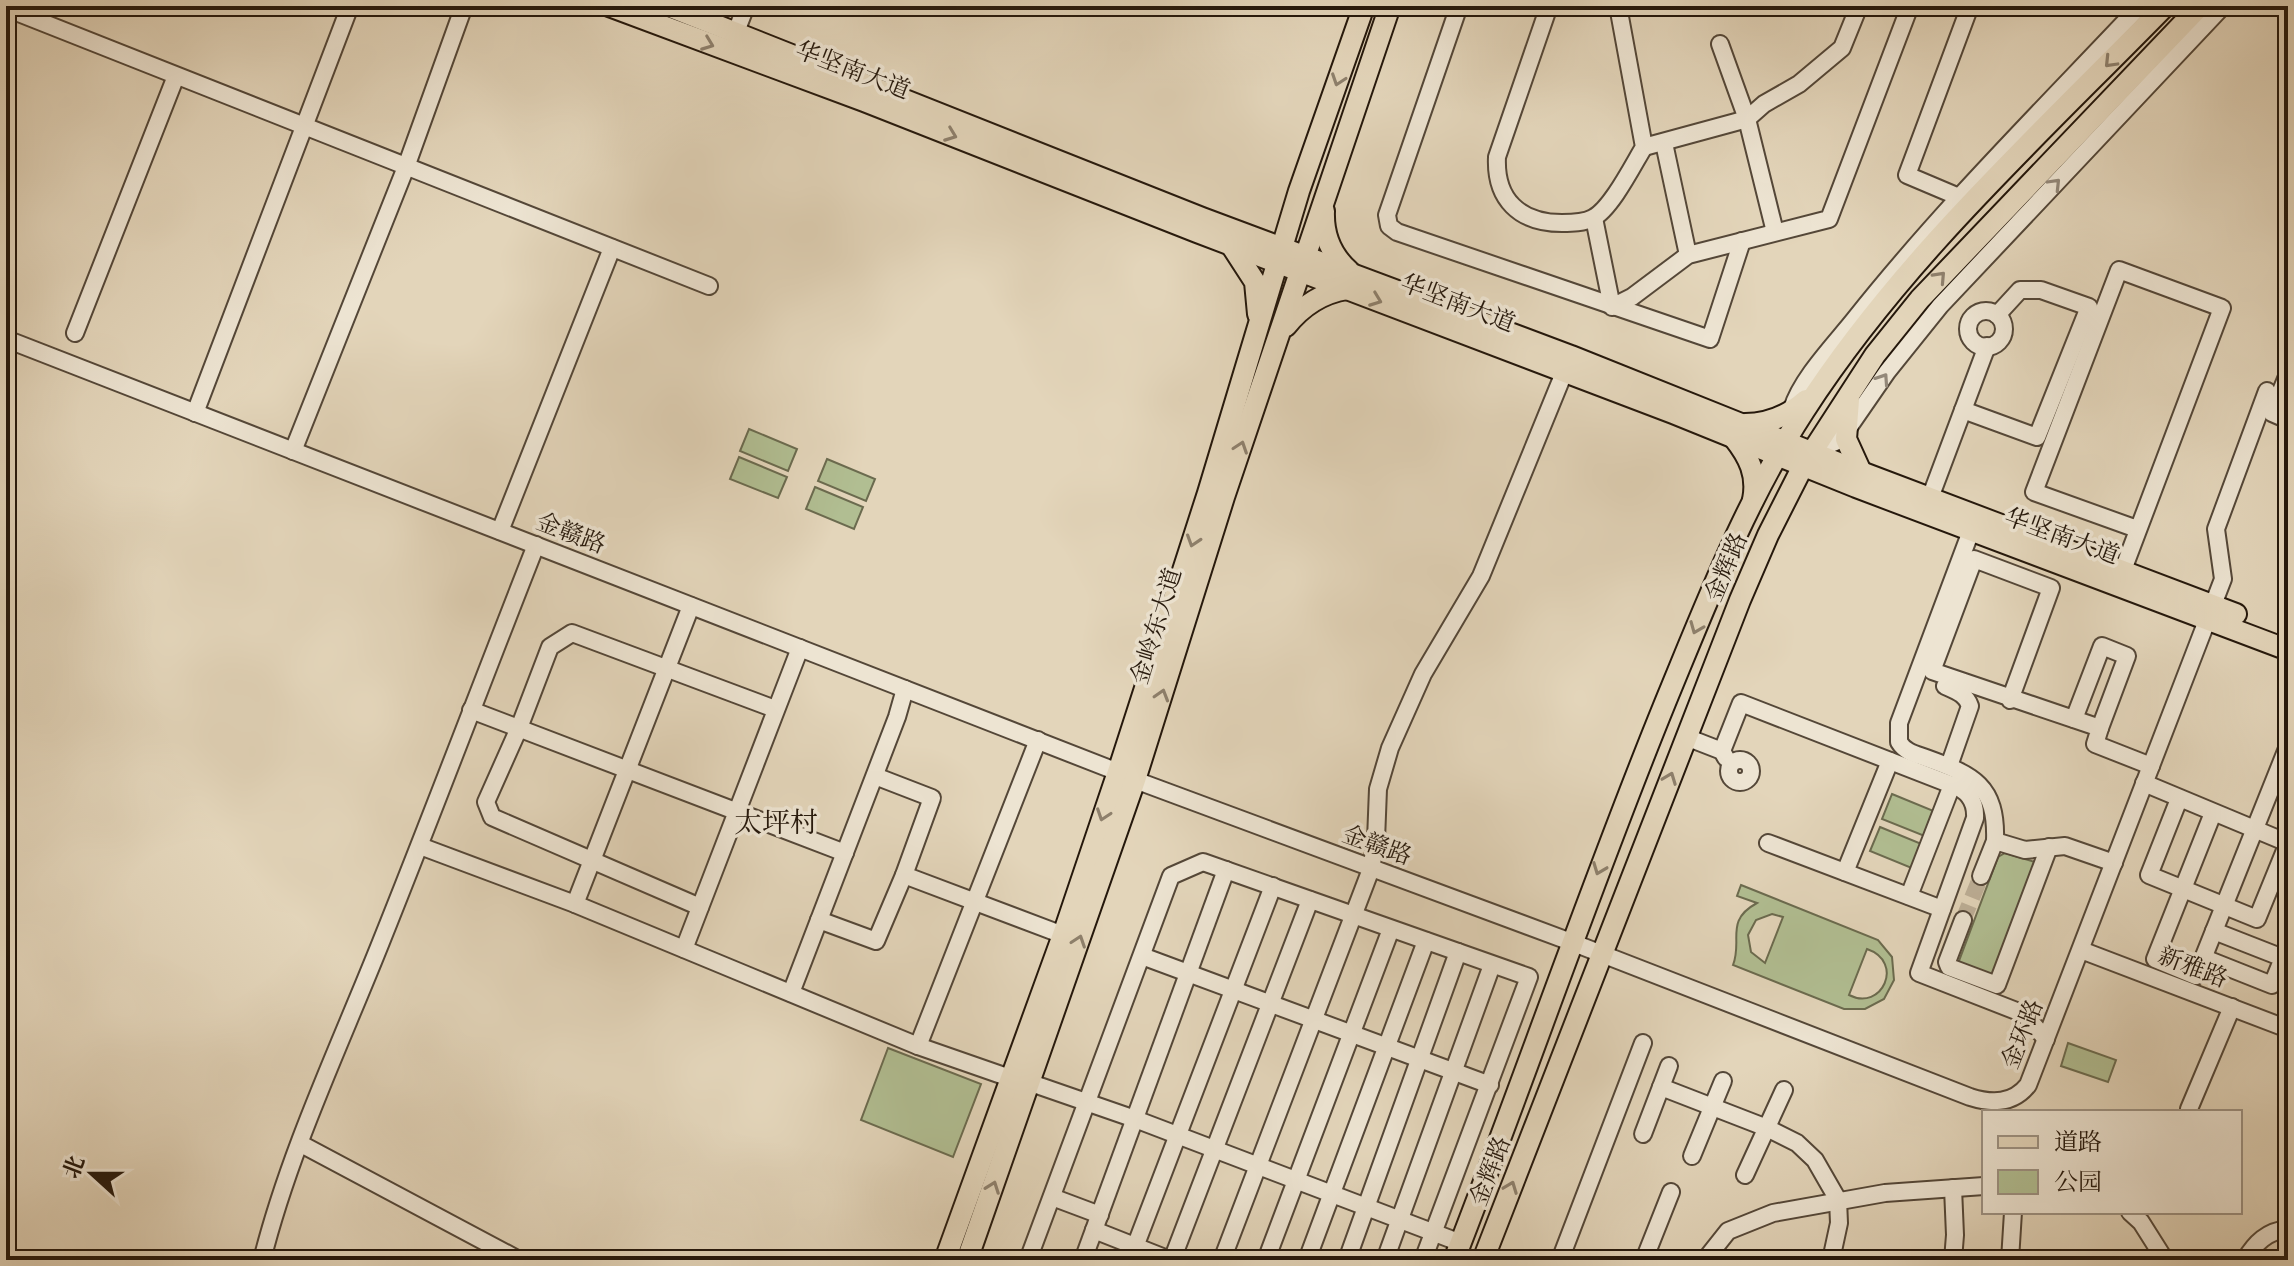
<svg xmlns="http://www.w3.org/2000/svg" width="2294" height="1266" font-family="'Sorts Mill Goudy','Noto Serif SC',serif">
<rect width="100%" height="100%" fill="#e3d5ba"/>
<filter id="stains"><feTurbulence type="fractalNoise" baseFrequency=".0025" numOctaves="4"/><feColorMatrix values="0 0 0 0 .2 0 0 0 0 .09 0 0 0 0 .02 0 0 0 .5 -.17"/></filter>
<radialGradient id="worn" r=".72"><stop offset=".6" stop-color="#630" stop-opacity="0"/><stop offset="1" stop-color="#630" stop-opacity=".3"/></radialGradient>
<g fill="#b1be92" stroke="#6b6b4f" stroke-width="2" fill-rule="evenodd">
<polygon points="749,429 797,449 788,471 740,451"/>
<polygon points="739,457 787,477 778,498 730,479"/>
<polygon points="827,459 875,479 866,501 818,481"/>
<polygon points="815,487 863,507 854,529 806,509"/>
<polygon points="1892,794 1936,812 1927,837 1882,819"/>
<polygon points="1880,827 1924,845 1914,869 1870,851"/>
<polygon points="2005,853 2035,862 1993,980 1963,968 1959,961 1998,857"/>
<path d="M1741,885L1878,940L1892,957L1894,980L1884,999L1865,1009H1844L1733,965C1743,940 1724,921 1757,903L1737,896ZM1772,914L1783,917L1765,963L1751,952L1748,935L1756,920ZM1867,949C1905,962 1882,1012 1849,995Z"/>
<polygon points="2068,1043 2116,1060 2108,1082 2061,1066"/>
<polygon points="888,1048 981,1084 953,1157 861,1120"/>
</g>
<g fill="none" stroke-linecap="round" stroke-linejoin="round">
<polyline stroke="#bdaf97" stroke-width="16" stroke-dasharray="16 8" stroke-linecap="butt" points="1963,920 1981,876"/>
<g stroke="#544738" stroke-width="20">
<g id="minor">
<polyline points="1459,6 1387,215 1389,226 1397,232 1710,339 1742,241"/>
<path d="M1549,6L1497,157C1495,199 1519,223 1562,223C1571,223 1584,223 1593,218C1611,209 1633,165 1644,147L1618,6"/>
<polyline points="6,8 709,286"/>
<polyline points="736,32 746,6"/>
<polyline points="1720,44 1747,119 1775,232"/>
<polyline points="1664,143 1688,255"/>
<polyline points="1644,147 1747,119 1764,104 1799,84 1842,48 1859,6"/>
<polyline points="1959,197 1907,175 1970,6"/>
<polyline points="1594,218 1612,307 1632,297 1688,255 1829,219 1910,6"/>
<circle cx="1986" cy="329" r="18"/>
<polyline points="75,333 176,76"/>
<polyline points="6,339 1118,772"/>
<polyline points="2288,374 2272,413 2288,420"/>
<path d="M1792,409C1801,379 1834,345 1854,320C1942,209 2043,109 2140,6"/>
<polyline points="1963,410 1987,346"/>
<polyline points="195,413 350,6"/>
<polyline points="293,451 406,167 464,6"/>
<polyline points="1811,452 1840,440 1887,372 1940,306 2223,6"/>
<polyline points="1930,498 1963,410 2037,437 2089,307 2041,290 2020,290 1997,315"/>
<polyline points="500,531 612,248"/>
<path d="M1971,531L1899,723V742C1905,752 1915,754 1926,758C1973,775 1997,785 1995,841L2025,850L2065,846L2114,863"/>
<polyline points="2123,570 2222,308 2119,270 2034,492 2137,529"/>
<polyline points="2213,605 2223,579 2216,529 2267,391"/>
<path d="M1945,686C1956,691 1966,694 1970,706L1949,766"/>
<polyline points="2010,700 2051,588 1974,559 1932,671 2100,728 2095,744 2151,766"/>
<polyline points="471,710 845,853"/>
<polyline points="2074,719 2102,646 2127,656 2100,728"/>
<polyline points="1686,737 1722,751 1726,758"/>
<polyline points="1722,751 1741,703 1952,785 1909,896"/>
<circle cx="1740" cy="771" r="11"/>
<path d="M1135,780L1571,942L1970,1097C1992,1104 2013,1104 2028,1085L2208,618"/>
<polyline points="2144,783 2288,843"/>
<path d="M1952,785C1968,790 1976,801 1975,818L1919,973L2024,1014L2046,1039"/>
<polyline points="2179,799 2149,875 2257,919 2288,843"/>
<polyline points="2213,813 2155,959 2196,976 2288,746"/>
<polyline points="1768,843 1942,909"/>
<polyline points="420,846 575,904 918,1046 1010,1078"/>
<polyline points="1845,872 1890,761"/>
<polyline points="904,875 1063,935"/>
<polyline points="1981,876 1995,841"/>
<polyline points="575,904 691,606"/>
<polyline points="700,907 492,817 486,802 519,728 550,647 572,633 775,709"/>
<polyline points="819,920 876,941 904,875 932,798 875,776"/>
<polyline points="1963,920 1947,962 1949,967 1997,985 2049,847"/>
<polyline points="684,949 800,648"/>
<polyline points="2081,950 2288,1029"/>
<polyline points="1142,956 1490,1085"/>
<polyline points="2204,958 2272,985 2283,958 2214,931"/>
<polyline points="791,993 897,717 905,689"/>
<polyline points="918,1046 1038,740"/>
<polyline points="1031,1083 1135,1119 1461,1243"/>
<polyline points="1661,1087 1767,1128 1797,1143 1815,1160 1838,1200 1839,1223 1831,1260"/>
<polyline points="2189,1109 2232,1007"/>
<polyline points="1643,1134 1669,1066"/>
<polyline points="301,1144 519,1260"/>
<polyline points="1692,1156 1723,1081"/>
<polyline points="1745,1175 1784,1090"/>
<polyline points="1052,1197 1100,1215"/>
<polyline points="2130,1212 2141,1222 2165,1260"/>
<polyline points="1094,1230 1170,1260"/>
<path d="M262,1260C289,1152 340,1045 381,942C434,810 484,677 536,545"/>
<polyline points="989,1260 991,1260"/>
<polyline points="1028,1260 1171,876 1203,862 1529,977 1423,1260"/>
<polyline points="1083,1260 1226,870"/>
<polyline points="1130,1260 1273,886"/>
<polyline points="1172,1260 1310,900"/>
<polyline points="1222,1260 1371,869 1376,840 1378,789 1390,748 1423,674 1481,576 1568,363"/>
<polyline points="1266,1260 1391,929"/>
<polyline points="1307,1260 1426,941"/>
<polyline points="1347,1260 1458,952"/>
<polyline points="1385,1260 1492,965"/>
<polyline points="1560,1260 1643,1043"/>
<polyline points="1644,1260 1671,1192"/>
<polyline points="1705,1260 1728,1231 1773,1213 1885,1193 1984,1186"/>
<polyline points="1953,1260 1955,1235 1953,1188"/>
<polyline points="2010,1260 2013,1212"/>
<path d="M2245,1260C2255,1243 2267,1231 2288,1229"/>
</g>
</g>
<g stroke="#25180c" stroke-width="24">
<g id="major">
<polyline points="609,6 864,101 1197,232 1673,413 1856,487 2288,650"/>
<polyline points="668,6 1202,218 1571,356 1861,472 2236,614"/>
<path d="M1324,211C1323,235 1331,255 1349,271"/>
<polyline points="1231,245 1255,282 1258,314"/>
<path d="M1286,326C1302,306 1321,293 1347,289"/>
<polyline points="1849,400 1846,439 1861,472"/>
<path d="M1745,424C1768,424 1789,415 1806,400"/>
<path d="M1734,438C1749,457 1758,475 1753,500"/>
<polyline points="945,1260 1063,935 1118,772 1208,493 1299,191 1364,6"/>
<polyline points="967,1260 1135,780 1224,497 1390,6"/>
<path d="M1454,1260C1526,1075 1590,887 1665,703C1706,604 1745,502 1804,411C1902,259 2039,135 2165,6"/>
<polyline points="1483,1260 1740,600 1768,535 1803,466 1875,355 1920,299 2200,6"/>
</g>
</g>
<use href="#minor" stroke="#ede4d2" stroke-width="16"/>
<use href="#major" stroke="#e3d5ba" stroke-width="20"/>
</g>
<defs><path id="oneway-chevron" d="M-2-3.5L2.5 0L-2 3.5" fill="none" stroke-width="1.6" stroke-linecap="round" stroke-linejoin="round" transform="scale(2)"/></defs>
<g stroke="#8e806c">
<use href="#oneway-chevron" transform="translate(708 44) rotate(21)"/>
<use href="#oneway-chevron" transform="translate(2110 62) rotate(134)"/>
<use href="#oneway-chevron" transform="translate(1338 80) rotate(109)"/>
<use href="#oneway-chevron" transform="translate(951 135) rotate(21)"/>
<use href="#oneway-chevron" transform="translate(1940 277) rotate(-47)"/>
<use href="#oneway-chevron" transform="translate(1376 300) rotate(21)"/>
<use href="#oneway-chevron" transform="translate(1241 447) rotate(-71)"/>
<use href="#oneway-chevron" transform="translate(1193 541) rotate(108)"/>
<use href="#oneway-chevron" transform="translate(1696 628) rotate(112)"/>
<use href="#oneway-chevron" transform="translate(1162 695) rotate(-73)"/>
<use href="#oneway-chevron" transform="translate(1670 778) rotate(-69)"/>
<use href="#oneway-chevron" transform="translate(1103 815) rotate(109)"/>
<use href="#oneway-chevron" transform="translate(1599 869) rotate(111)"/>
<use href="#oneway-chevron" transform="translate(1079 941) rotate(-71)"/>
<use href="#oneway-chevron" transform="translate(993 1187) rotate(-70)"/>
<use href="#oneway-chevron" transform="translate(1511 1187) rotate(-69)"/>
</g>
<g stroke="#938879">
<use href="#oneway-chevron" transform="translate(2055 184) rotate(-46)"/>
<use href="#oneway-chevron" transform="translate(1883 379) rotate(-56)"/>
</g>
<g text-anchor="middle" stroke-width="7" stroke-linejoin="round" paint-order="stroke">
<g font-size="24" fill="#25180c" stroke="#ede4d2">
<text transform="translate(853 70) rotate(21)" y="8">华坚南大道</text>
<text transform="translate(1458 303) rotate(21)" y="8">华坚南大道</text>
<text transform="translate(571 533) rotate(21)" y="8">金赣路</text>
<text transform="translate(2062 536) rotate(20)" y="8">华坚南大道</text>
<text transform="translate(1726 567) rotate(-67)" y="8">金辉路</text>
<text transform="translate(1156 626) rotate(-73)" y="8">金岭东大道</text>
<text transform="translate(1377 845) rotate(20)" y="8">金赣路</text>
<text transform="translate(2193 967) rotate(21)" y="8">新雅路</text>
<text transform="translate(2022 1034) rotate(-68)" y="8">金环路</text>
<text transform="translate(1490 1171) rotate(-69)" y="8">金辉路</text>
</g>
<g font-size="28" fill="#25180c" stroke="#ede4d2">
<text x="776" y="832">太坪村</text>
</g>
</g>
<rect width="2294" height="1266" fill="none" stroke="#e3d5ba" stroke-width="32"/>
<rect x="8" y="8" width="2278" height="1250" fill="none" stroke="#25180c" stroke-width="4"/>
<rect x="16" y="16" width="2262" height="1234" fill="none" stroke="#25180c" stroke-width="2"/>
<rect x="1982" y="1110" width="260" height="104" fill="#ede4d2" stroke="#9d9283" stroke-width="2"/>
<rect x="1998" y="1136" width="40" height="12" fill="#e3d5ba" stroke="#9d9283" stroke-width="2"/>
<text x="2054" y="1150" font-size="24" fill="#25180c">道路</text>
<rect x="1998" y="1170" width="40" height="24" fill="#b1be92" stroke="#9d9283" stroke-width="2"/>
<text x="2054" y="1190" font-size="24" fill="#25180c">公园</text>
<g transform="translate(92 1174) rotate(291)" stroke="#ede4d2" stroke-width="6" paint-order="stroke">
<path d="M0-6L14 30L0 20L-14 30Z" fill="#25180c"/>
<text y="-12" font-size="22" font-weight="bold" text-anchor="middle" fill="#25180c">北</text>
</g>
<rect width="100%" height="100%" filter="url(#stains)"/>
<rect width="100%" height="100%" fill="url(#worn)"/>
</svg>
